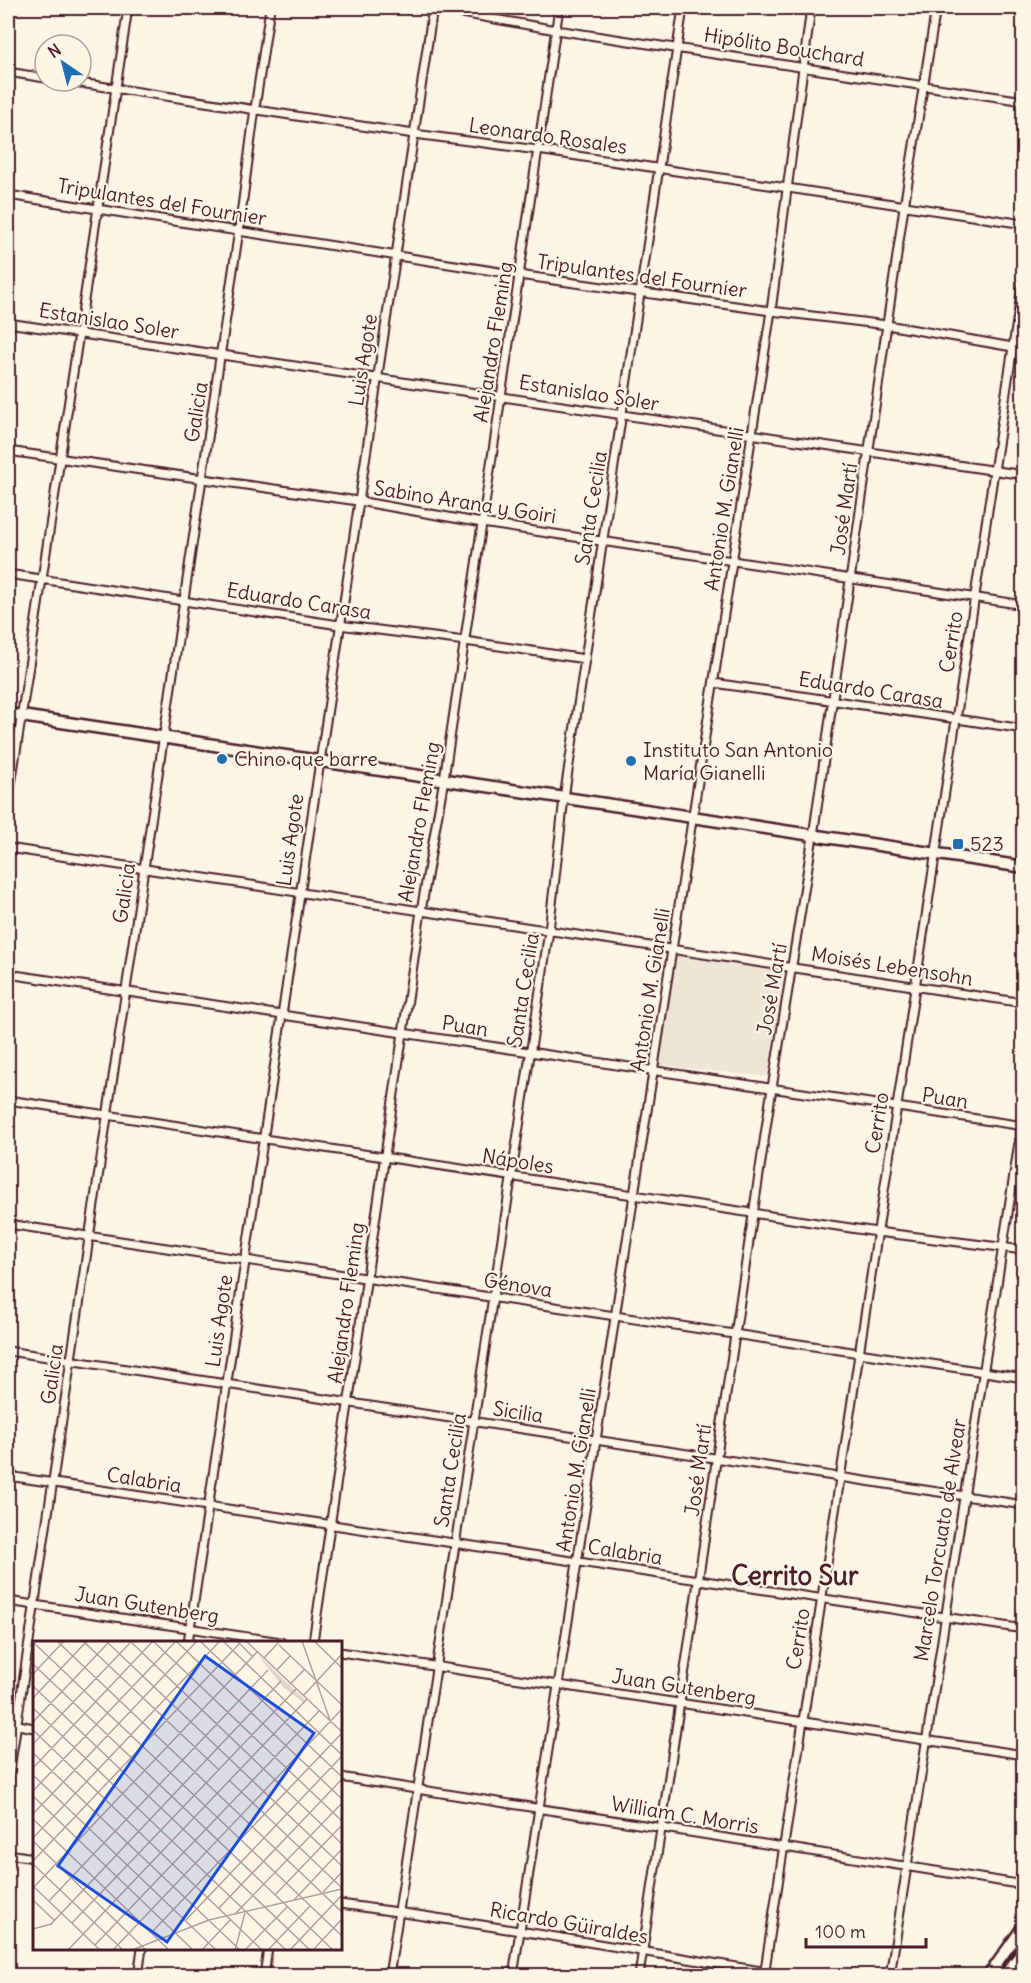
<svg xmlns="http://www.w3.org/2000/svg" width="1031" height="1983" font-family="Delius,sans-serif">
<rect width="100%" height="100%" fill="#fcf5e5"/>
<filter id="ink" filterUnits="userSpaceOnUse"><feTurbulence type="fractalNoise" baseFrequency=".0167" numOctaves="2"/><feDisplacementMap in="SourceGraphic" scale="12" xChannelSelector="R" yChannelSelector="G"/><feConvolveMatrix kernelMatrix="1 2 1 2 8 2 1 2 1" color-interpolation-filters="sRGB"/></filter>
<g filter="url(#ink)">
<polygon fill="#eee5d7" points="677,951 785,966 768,1077 659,1065"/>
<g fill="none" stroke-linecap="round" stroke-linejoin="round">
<g stroke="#4a1f2b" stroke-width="11">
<g id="minor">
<polyline points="433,8 556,30 1024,101"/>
<polyline points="8,72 45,78"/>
<polyline points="67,81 414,134 538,150 1024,224"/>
<polyline points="8,195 519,275 771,311 887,325 1024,349"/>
<polyline points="8,323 1024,475"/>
<polyline points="8,451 358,501 482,523 1024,605"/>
<polyline points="8,574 339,625 465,641 585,659"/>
<polyline points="714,683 1024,729"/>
<polyline points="8,805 128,8"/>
<polyline points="8,848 1024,1003"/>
<polyline points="8,974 1024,1126"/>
<polyline points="8,1100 877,1232 1024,1250"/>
<polyline points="8,1224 1024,1378"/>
<polyline points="8,1351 1024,1505"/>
<polyline points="8,1476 1024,1629"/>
<polyline points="8,1601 281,1642"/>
<polyline points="188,1642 433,8"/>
<polyline points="313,1642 421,911 444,779 559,8"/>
<polyline points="340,1652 1024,1755"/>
<polyline points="8,1723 34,1728"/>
<polyline points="340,1777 1024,1885"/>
<polyline points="8,1783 239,230 255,108 270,8"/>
<polyline points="8,1854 34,1858"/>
<path d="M340,1904C491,1924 641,1952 792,1976"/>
<polyline points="138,1976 142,1948"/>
<polyline points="264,1976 268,1948"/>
<polyline points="389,1976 549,931 564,798 683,8"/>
<polyline points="513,1976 771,311 811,8"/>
<polyline points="639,1976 772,1088 813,836 904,207 936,8"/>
<polyline points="764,1976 1024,275"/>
<polyline points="890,1976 1024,1110"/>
</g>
</g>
<g stroke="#4a1f2b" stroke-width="14">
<g id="tertiary">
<polyline points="988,1976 1024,1925"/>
<polyline points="1004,1976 1024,1949"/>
</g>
</g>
<g stroke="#4a1f2b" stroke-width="15">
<polyline id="secondary" points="8,714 1024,867"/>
</g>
<use href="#minor" stroke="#fcf5e5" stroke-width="7"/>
<use href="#tertiary" stroke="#fcf5e5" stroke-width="9"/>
<use href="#secondary" stroke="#fcf5e5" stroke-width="10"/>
</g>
</g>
<g fill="#1f6fb2" stroke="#fcf5e5" stroke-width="2">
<circle cx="222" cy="759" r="6"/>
<circle cx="631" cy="761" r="6"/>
<rect x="952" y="838" width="12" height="12" rx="3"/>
</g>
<g text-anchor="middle" stroke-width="4.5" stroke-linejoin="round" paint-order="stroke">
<g font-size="20" fill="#4a1f2b" stroke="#fcf5e5">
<text transform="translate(784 47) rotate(9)" y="7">Hipólito Bouchard</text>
<text transform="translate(548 136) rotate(8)" y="7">Leonardo Rosales</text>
<text transform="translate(162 202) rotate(9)" y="7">Tripulantes del Fournier</text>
<text transform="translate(642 276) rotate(8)" y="7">Tripulantes del Fournier</text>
<text transform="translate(109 321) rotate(9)" y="7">Estanislao Soler</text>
<text transform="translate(493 342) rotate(-81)" y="7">Alejandro Fleming</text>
<text transform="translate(363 360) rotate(-81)" y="7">Luis Agote</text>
<text transform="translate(589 393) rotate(9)" y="7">Estanislao Soler</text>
<text transform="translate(196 412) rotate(-81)" y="7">Galicia</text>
<text transform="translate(465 502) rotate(9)" y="7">Sabino Arana y Goiri</text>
<text transform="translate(591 508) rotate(-81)" y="7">Santa Cecilia</text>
<text transform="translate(724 509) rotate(-81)" y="7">Antonio M. Gianelli</text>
<text transform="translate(844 509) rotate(-82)" y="7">José Martí</text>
<text transform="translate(299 601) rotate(9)" y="7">Eduardo Carasa</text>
<text transform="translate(951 642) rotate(-81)" y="7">Cerrito</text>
<text transform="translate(871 690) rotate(9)" y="7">Eduardo Carasa</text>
<text transform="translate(419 822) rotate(-80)" y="7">Alejandro Fleming</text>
<text transform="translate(290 840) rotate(-82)" y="7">Luis Agote</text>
<text transform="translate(124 893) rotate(-82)" y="7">Galicia</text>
<text transform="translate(892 966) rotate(9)" y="7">Moisés Lebensohn</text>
<text transform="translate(772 989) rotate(-80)" y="7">José Martí</text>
<text transform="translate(523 990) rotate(-81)" y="7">Santa Cecilia</text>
<text transform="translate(650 990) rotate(-81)" y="7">Antonio M. Gianelli</text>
<text transform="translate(465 1026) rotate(9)" y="7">Puan</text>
<text transform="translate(945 1098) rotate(9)" y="7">Puan</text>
<text transform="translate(877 1123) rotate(-81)" y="7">Cerrito</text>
<text transform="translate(518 1161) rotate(9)" y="7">Nápoles</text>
<text transform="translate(518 1285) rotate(9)" y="7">Génova</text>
<text transform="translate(346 1303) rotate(-82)" y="7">Alejandro Fleming</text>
<text transform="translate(219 1321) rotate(-82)" y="7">Luis Agote</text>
<text transform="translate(52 1374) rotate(-82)" y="7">Galicia</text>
<text transform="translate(518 1412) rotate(9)" y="7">Sicilia</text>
<text transform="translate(450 1470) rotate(-81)" y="7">Santa Cecilia</text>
<text transform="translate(576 1470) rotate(-81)" y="7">Antonio M. Gianelli</text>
<text transform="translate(698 1470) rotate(-82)" y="7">José Martí</text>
<text transform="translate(144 1480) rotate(9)" y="7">Calabria</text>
<text transform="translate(940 1540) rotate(-81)" y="7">Marcelo Torcuato de Alvear</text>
<text transform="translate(625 1552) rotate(9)" y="7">Calabria</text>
<text transform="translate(147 1605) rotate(9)" y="7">Juan Gutenberg</text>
<text transform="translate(798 1639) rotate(-81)" y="7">Cerrito</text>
<text transform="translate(684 1687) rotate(9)" y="7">Juan Gutenberg</text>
<text transform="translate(685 1815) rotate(9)" y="7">William C. Morris</text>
<text transform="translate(569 1923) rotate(10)" y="7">Ricardo Güiraldes</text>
</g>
<g font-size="20" fill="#4a1f2b" stroke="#fcf5e5" text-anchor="start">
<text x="643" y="757">Instituto San Antonio<tspan x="643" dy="23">María Gianelli</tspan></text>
<text x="234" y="766">Chino que barre</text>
<text x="970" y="851">523</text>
</g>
<g font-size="26" font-weight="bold" fill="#4a1f2b" stroke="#fcf5e5">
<text x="795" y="1585">Cerrito Sur</text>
</g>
</g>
<g transform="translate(33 1641)">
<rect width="309" height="309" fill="#fcf5e5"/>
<path d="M224,13L272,59L270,61L251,47Z" fill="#e2d5ca"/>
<path fill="none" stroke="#b59f9b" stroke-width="1.5" d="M24,0L309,271M50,0L185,128M73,0L309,225M97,0L309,203M120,0L309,180M143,0L309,158M167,0L309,136M190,0L309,114M204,0L220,16M213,0L309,91M269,0L297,79M281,0L309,27M0,1L309,295M246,4L309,64M231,17L247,0M0,23L300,309M244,29L257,15M0,33L31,0M257,43L271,29M0,45L277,309M270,55L309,13M0,57L54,0M0,67L253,309M0,81L75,2M0,89L229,309M0,103L97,2M0,112L207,309M0,127L120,0M0,134L183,309M197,140L309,247M0,150L143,0M0,155L160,309M0,173L164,0M0,178L136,309M0,197L187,0M0,200L113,309M0,220L206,3M0,223L90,309M0,245L67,309M1,246L224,11M290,251L309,231M242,254L309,184M0,259L21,279M261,259L309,208M16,260L235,29M186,267L309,138M202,273L309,162M153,279L309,115M39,282L263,48M0,288L18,283L248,40M118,292L309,92M62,304L286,70M35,309L274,58M80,309L309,68M99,309L176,279L309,248M169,309L198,278M202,309L212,272M212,309L254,266M235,309L277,265M257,309L309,254M280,309L309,278"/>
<path fill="#1d4ed8" fill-opacity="0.15" stroke="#1d4ed8" stroke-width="3" d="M172,15L281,92L134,301L25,225Z"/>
<rect width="309" height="309" fill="none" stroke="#4a1f2b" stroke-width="3"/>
</g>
<rect width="1031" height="1983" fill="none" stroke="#fcf5e5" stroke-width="30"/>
<rect x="15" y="15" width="1001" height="1953" fill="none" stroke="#4a1f2b" stroke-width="2" filter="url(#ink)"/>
<g transform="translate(63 63) rotate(325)"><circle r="28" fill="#fcf5e5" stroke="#b59f9b" stroke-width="1.5"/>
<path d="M0-4.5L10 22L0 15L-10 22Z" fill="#1f6fb2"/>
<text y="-9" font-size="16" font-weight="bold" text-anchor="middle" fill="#4a1f2b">N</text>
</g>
<path d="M806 1938v9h120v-9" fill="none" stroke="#4a1f2b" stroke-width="3"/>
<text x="815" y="1938" font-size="18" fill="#4a1f2b" stroke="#fcf5e5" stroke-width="4.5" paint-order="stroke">100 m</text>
</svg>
